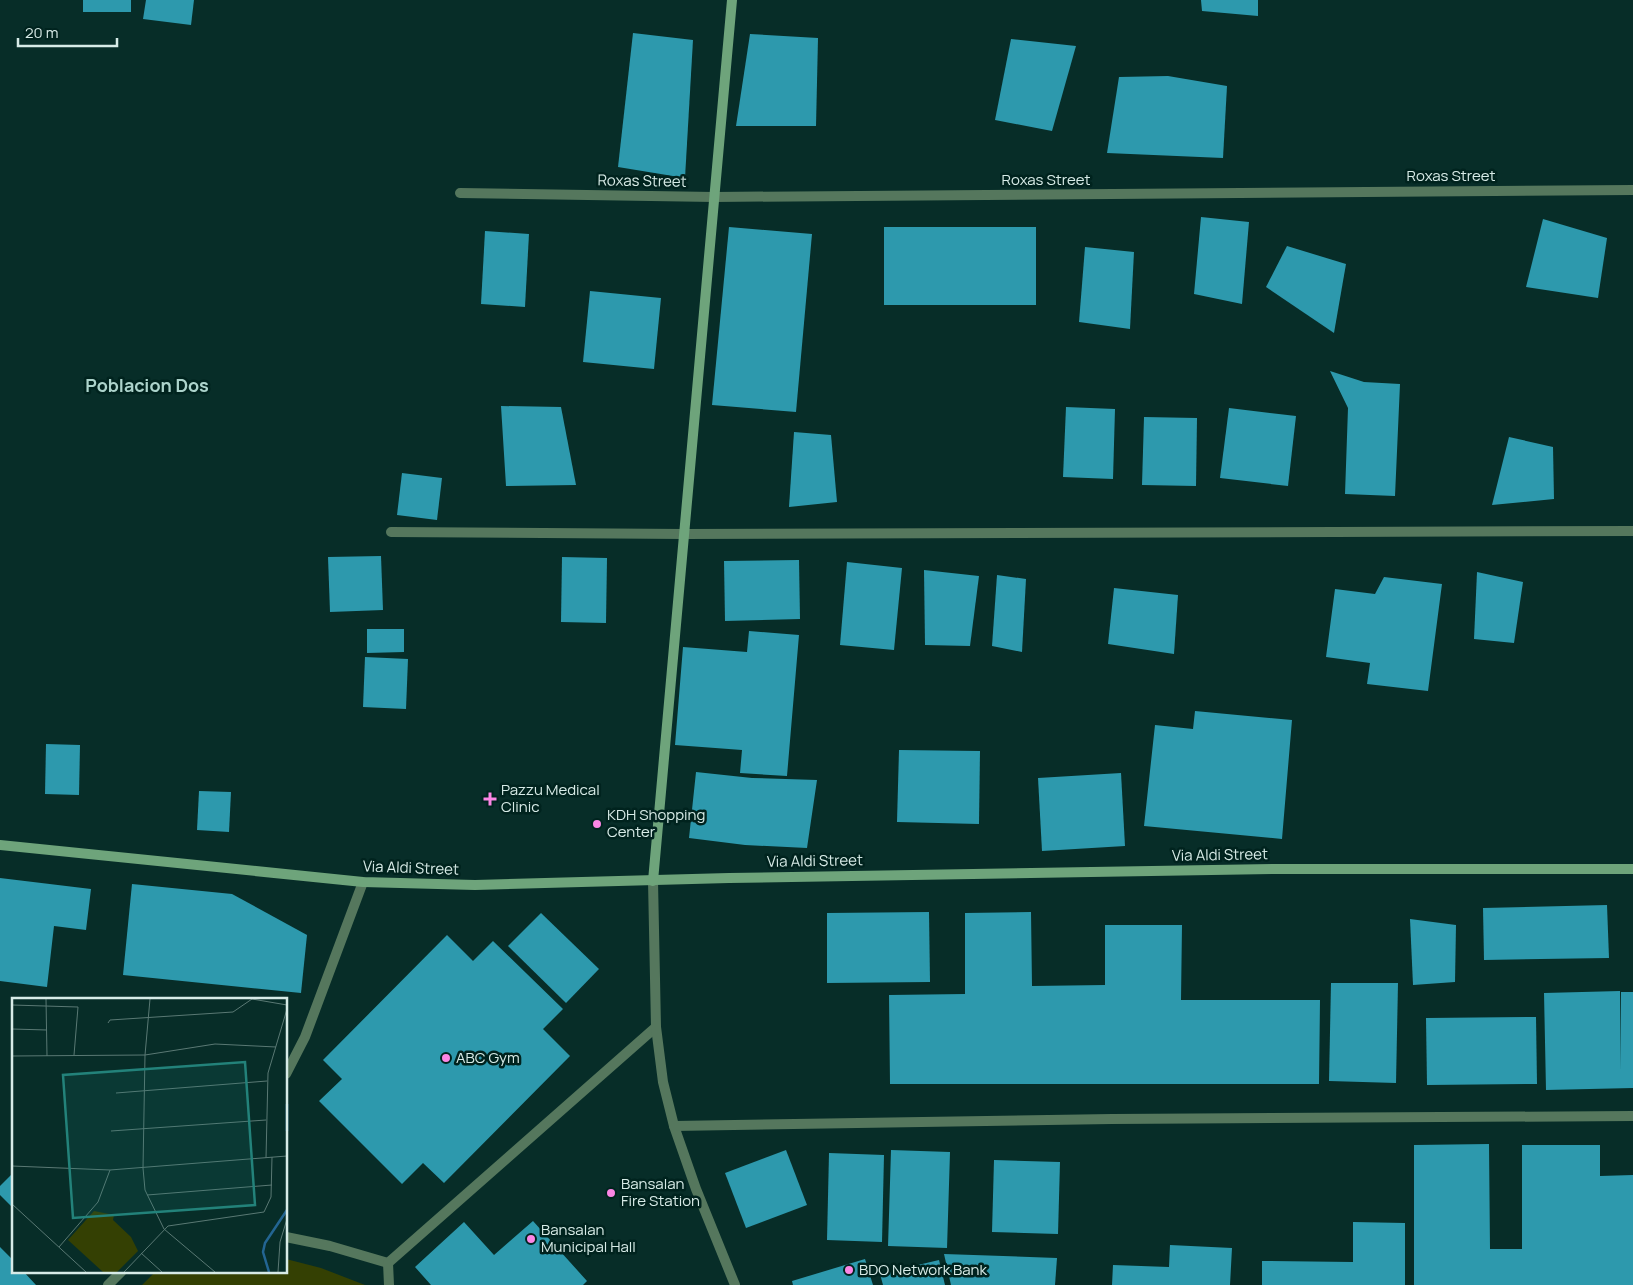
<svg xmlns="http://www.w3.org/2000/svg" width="1633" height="1285" font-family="Manrope,sans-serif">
<rect width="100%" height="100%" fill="#072d28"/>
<polygon fill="#344003" points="286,1259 321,1268 365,1285 142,1285 156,1271 286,1271"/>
<g fill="#2d99ad">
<rect x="83" y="0" width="48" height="12"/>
<polygon points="146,0 194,0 191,25 143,19"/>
<polygon points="1201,0 1258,0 1258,16 1202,11"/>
<polygon points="633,33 693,40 685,178 618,167"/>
<polygon points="750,34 818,38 816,126 736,126"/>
<polygon points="1011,39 1076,46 1052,131 995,120"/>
<polygon points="1168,76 1227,86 1223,158 1107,153 1119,77"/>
<polygon points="1201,217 1249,222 1242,304 1194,294"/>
<polygon points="1543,219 1607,238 1598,298 1526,287"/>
<polygon points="729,227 812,234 796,412 712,405"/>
<rect x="884" y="227" width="152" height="78"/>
<polygon points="485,231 529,234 525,307 481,304"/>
<polygon points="1287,246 1346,264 1334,333 1266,287"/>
<polygon points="1085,247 1134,252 1130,329 1079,322"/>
<polygon points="590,291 661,298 654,369 583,362"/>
<polygon points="1330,371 1364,382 1400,384 1395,496 1345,494 1348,408"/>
<polygon points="501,406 561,407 576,485 506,486"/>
<polygon points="1066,407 1115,409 1113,479 1063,477"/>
<polygon points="1229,408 1296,416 1288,486 1220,478"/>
<polygon points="1144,417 1197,418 1196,486 1142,485"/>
<polygon points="794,432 831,435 837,502 789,507"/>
<polygon points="1509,437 1553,447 1554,499 1492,505"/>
<polygon points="402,473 442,478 437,520 397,515"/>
<polygon points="381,556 383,610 330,612 328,557"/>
<polygon points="562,557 607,558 606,623 561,622"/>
<polygon points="799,560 800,619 725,621 724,561"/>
<polygon points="847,562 902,568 894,650 840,645"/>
<polygon points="924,570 979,576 970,646 925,645"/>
<polygon points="1477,572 1523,582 1514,643 1474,639"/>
<polygon points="997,575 1026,579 1022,652 992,646"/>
<polygon points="1384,577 1442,584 1428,691 1367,684 1370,663 1326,657 1335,589 1375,594"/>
<polygon points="1114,588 1178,595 1174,654 1108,644"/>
<polygon points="367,629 404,629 404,652 367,653"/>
<polygon points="749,631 799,635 787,776 740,773 742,750 675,745 683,647 747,652"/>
<polygon points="365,657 408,659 406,709 363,707"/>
<polygon points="1195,711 1292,720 1282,839 1144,826 1155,725 1193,729"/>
<polygon points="46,744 80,745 79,795 45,794"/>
<polygon points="899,750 980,751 979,824 897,822"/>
<polygon points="696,772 752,778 817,780 807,848 745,845 689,838"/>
<polygon points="1121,773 1125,846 1042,851 1038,778"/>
<polygon points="199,791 231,792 229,832 197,830"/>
<polygon points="0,878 91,889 86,930 54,926 47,987 0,981"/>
<polygon points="132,884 232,894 307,935 301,993 123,975"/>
<polygon points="1607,905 1609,958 1484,960 1483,908"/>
<polygon points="929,912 930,982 827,983 827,913"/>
<polygon points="1031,912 1032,986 1105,985 1105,925 1182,925 1181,1000 1320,1000 1319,1084 890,1084 889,995 965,994 965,913"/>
<polygon points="541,913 599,969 566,1003 508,946"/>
<polygon points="1410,919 1456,925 1455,982 1413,985"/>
<polygon points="447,935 473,961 493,941 563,1009 543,1029 570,1056 444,1183 423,1163 402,1184 319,1101 342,1079 323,1060"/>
<polygon points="1331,983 1398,983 1396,1083 1329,1081"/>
<polygon points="1620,991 1621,1071 1621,992 1633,992 1633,1088 1546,1090 1544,993"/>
<polygon points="1536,1017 1537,1084 1427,1085 1426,1018"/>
<polygon points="1489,1144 1490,1249 1522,1249 1522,1145 1600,1145 1600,1176 1633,1175 1633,1285 1414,1285 1414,1145"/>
<polygon points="786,1150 807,1205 746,1228 725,1173"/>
<polygon points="891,1150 950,1152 947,1248 888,1246"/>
<polygon points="829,1153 884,1155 882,1242 827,1240"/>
<polygon points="994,1160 1060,1162 1058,1234 992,1232"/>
<polygon points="14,1172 14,1209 0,1195 0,1186"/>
<polygon points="533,1221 587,1281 583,1285 431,1285 415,1267 464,1222 494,1255"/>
<polygon points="1353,1222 1405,1223 1405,1285 1262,1285 1262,1261 1353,1262"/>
<polygon points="1170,1245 1232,1248 1230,1285 1112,1285 1113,1265 1169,1267"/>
<polygon points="0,1247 14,1261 14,1271 23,1271 36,1285 0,1285"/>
<polygon points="944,1254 1057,1258 1055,1285 951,1285"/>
<polygon points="865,1259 873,1285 793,1285 792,1281"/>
<polygon points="939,1260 945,1285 883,1285 880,1274"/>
</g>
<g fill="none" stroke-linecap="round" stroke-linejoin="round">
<g stroke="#55775d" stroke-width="10">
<polyline points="286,1237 330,1246 388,1263"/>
<polyline points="389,1285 388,1263 656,1027"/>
</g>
<g stroke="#55775d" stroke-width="10">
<polyline points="460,193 714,197 1633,190"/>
<polyline points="391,532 684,534 1633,531"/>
<polyline points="653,881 656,1027 663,1082 674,1126 696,1189 735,1285"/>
<polyline points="286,1074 305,1037 363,882"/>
<polyline points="674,1126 1112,1119 1633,1116"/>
<polyline points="108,1285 122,1271"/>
</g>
<g stroke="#6ea47b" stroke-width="10">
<polyline points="0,845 363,882 475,885 729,878 1273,869 1633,869"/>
<polyline points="653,881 732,0"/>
</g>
</g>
<g fill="#fb86e5" stroke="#00231e" stroke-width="2">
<path d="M487.5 791.5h5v5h5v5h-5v5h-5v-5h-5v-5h5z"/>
<circle cx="597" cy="824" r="5"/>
<circle cx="446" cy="1058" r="5"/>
<circle cx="611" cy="1193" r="5"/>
<circle cx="531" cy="1239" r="5"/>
<circle cx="849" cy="1270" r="5"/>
</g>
<g text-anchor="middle" stroke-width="5" stroke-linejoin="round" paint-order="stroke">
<g font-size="15" fill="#d7ebe7" stroke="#00231e">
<text x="1451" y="181">Roxas Street</text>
<text x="1046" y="185">Roxas Street</text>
<text transform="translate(642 181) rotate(1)" y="5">Roxas Street</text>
<text transform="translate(1220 855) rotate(-1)" y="5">Via Aldi Street</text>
<text transform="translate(815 861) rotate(-1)" y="5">Via Aldi Street</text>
<text transform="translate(411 868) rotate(2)" y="5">Via Aldi Street</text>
</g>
<g font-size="15" fill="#d7ebe7" stroke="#00231e" text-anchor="start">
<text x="501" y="795">Pazzu Medical<tspan x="501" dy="17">Clinic</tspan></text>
<text x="607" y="820">KDH Shopping<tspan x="607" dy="17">Center</tspan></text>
<text x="456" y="1063">ABC Gym</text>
<text x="621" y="1189">Bansalan<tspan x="621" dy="17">Fire Station</tspan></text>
<text x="541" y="1235">Bansalan<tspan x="541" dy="17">Municipal Hall</tspan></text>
<text x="859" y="1275">BDO Network Bank</text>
</g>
<g font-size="18" font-weight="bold" fill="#acd3cb" stroke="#00231e">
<text x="147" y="392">Poblacion Dos</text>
</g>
</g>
<g transform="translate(12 998)">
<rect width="275" height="275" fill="#072d28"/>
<path d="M82,213L102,217L101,222L119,239L126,253L105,274H91L56,242Z" fill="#344003"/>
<path fill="none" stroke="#236592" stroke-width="2.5" d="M275,106V133M257,274L251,254L253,245L275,212"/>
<path fill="none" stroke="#5a7974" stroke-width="1" d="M34,1L35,58M138,1L133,57L131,170L133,192L152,231L203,274M0,7L66,9L62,57M96,25L98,22L221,14L240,1L275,7M0,31L35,32M0,58L133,57L203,46L264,49M104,95L255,83M99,133L254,122M254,160L256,75L275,11M0,168L98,172L275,158M135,197L260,187M0,206L74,274M47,249L86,204L98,172M129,255L150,274M112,274L156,228L252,214L259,199L260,159M266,274L268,244L275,221"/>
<path fill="#23827a" fill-opacity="0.15" stroke="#23827a" stroke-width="2.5" d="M233,64L243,207L61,220L51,77Z"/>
<rect width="275" height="275" fill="none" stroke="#d7ebe7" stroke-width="2.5"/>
</g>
<path d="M18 38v8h99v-8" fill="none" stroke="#d7ebe7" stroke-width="2.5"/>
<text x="25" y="38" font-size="15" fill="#d7ebe7" stroke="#00231e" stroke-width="4" paint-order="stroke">20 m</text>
</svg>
